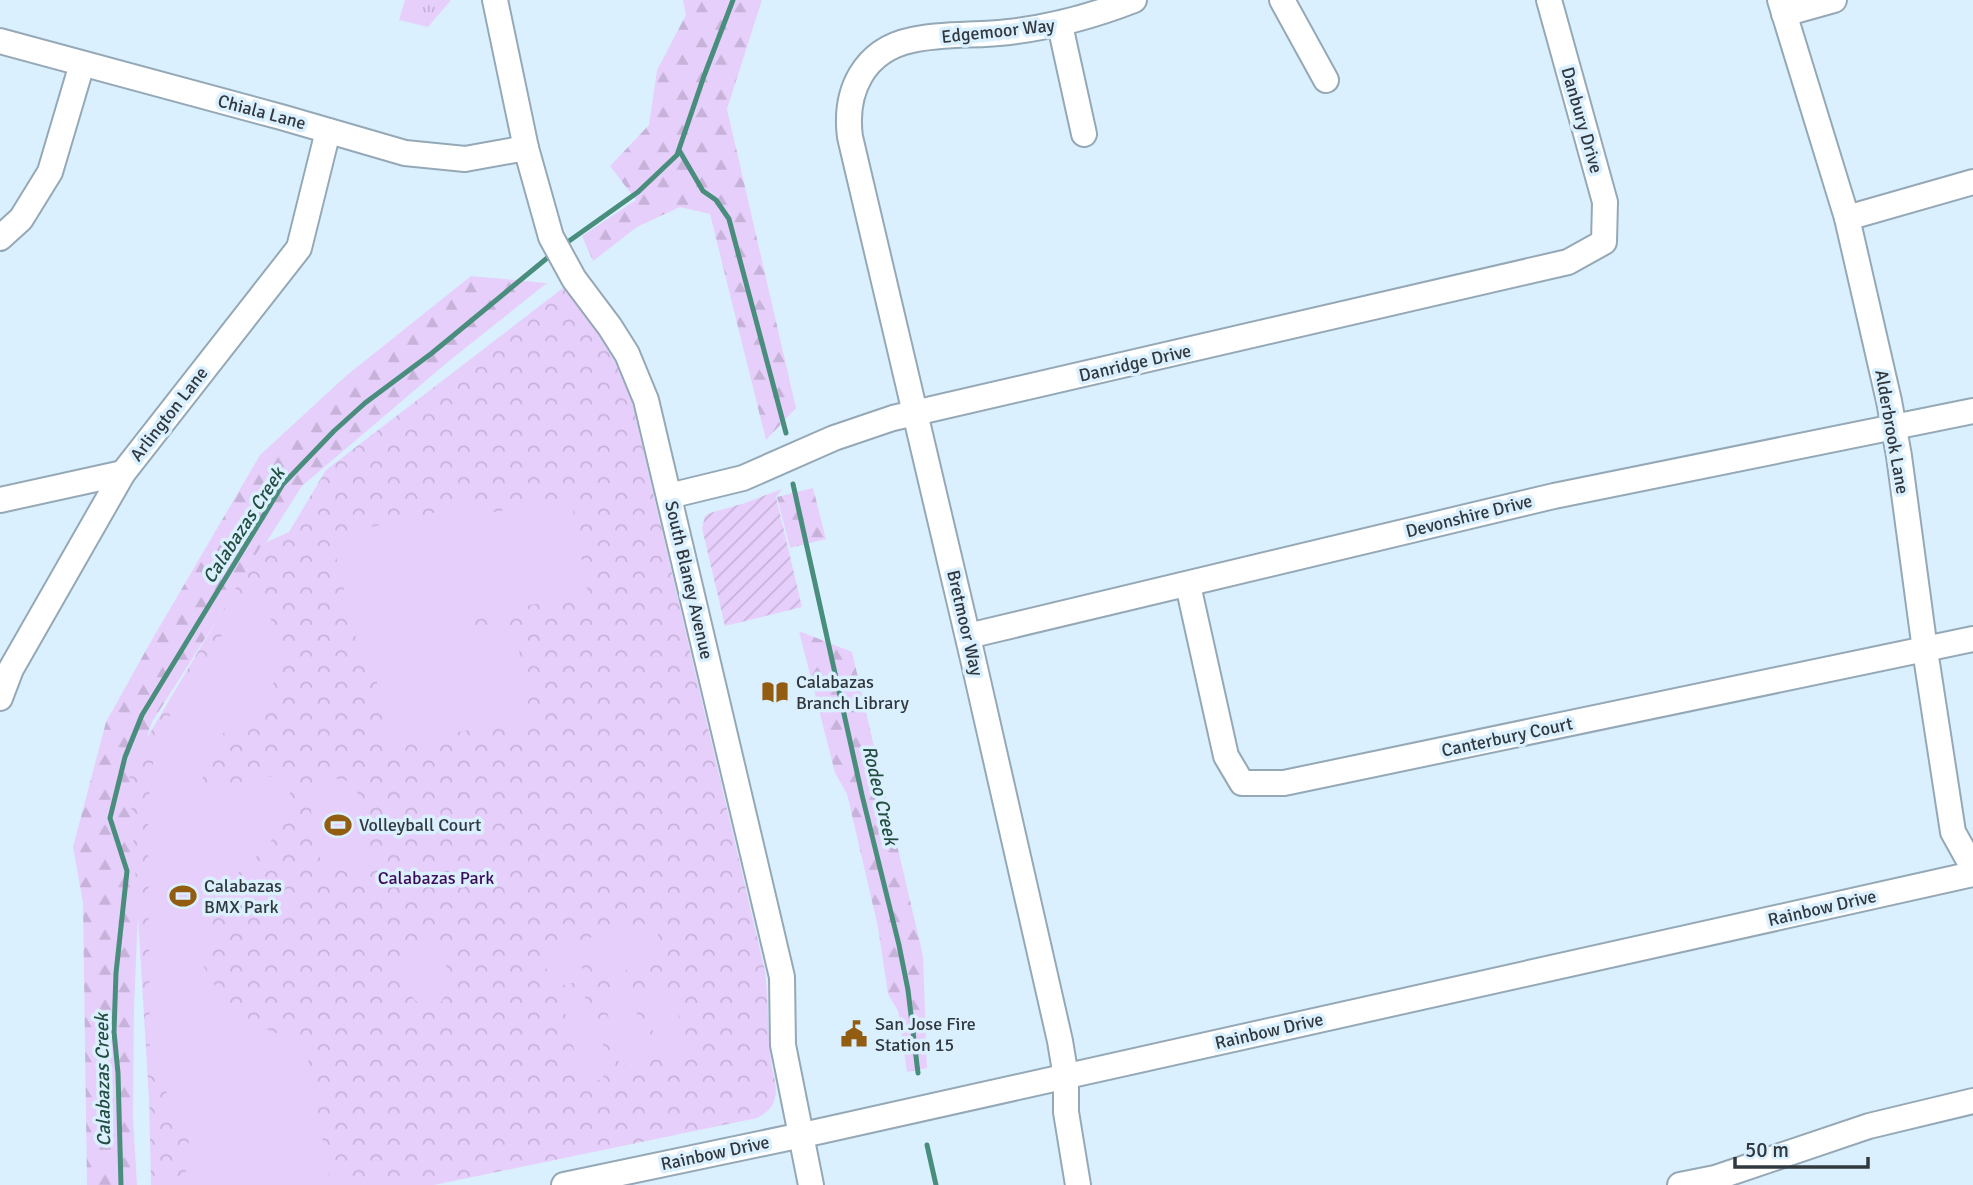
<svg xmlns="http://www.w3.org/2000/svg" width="1973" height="1185" font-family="Signika,sans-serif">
<defs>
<pattern id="grass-tufts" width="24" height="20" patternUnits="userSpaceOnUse" patternTransform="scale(1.75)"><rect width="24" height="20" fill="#e7cffc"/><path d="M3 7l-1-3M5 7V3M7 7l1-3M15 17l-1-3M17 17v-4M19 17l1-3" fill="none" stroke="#c7b2d9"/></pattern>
<pattern id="forest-firs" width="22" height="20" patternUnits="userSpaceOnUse" patternTransform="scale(1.75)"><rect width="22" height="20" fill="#e7cffc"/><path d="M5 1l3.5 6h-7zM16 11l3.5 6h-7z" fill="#c7b2d9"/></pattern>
<pattern id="park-crowns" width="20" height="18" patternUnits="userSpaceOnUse" patternTransform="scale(1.75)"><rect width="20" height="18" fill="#e7cffc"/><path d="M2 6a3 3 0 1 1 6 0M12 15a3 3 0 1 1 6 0" fill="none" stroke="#c7b2d9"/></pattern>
<pattern id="garden-furrows" width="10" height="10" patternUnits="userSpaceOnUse" patternTransform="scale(1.75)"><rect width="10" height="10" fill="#e7cffc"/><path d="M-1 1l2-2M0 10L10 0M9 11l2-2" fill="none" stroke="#c7b2d9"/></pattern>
</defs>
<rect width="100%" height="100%" fill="#dbf0ff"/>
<polygon fill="url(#grass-tufts)" points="405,0 451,0 428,27 399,20"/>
<g fill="url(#forest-firs)">
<polygon points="683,0 762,0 727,109 796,408 766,440 710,214 680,207 637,227 593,261 582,236 636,200 610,166 649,125 657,70 686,15"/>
<polygon points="471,276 547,283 449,361 302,486 152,722 139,762 140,868 134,1008 133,1118 137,1185 87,1185 83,903 73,847 106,722 150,643 260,455 347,375"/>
<polygon points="813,488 826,539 790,548 777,497"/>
<polygon points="799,631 852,652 923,956 927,1068 907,1072 898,1011 888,994 878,927 847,794 835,773"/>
</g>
<path fill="url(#park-crowns)" d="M563,288L598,332L611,353L631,398L765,971C769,1001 767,1030 771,1060C772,1072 778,1086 775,1098C773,1108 766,1113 757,1118L434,1185H151L149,1099L129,768L262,544L289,532L326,470Z"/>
<polygon fill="url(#garden-furrows)" points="782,489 776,497 802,607 725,626 702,528 705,516 710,513 745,503"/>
<g fill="#e7cffc">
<polygon points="571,499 588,595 465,616 450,635 515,625 530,720 387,744 374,665 363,667 331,536 473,504 475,515"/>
<path d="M246,599C252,601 261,602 265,607C271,613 278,646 278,654C278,666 268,713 261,721C251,732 229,732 215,735L212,737L202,781L205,788L208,789L284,774L294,778L281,826L268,845L252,861L229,881L211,905L204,967L233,1018L305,1043L331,1185H185L189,1136L150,1060L148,820L151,772L157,747L173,708Z"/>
<path d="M335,779H343L356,786L366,842L374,861C352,873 333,872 315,853C323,828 290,788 335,779Z"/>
<polygon points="655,922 664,961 594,978 584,939"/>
<polygon points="576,941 585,980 551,988 542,949"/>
<path d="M424,942C427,944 431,945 434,947C449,958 453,987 441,1002C418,1029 375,951 424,942Z"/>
<polygon points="663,979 666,989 672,987 686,1048 680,1050 682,1060 667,1064 665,1054 658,1055 644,994 650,992 648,982"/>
<polygon points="624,988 627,998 633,997 647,1058 641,1059 643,1070 628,1073 625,1063 619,1064 605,1003 611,1002 609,992"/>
<polygon points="585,997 587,1007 594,1006 608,1067 602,1069 604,1079 589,1082 586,1073 580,1074 565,1013 572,1011 569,1001"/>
</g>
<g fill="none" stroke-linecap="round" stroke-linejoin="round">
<g stroke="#498d7c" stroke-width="5">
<polyline points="679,150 703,191 716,200 729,219 786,433"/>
<polyline points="562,246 638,192 677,155 704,76 733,0"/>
<polyline points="793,484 862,795 899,945 908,990 918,1073"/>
<polyline points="927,1145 936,1185"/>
<polyline points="121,1185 118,1073 114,1032 116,973 127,871 110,818 125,757 142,715 283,484 334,431 365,403 432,353 552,254"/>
</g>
<g stroke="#95a8b6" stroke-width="28">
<g id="minor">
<polyline points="495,0 526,148 551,237 574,279 610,327 627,354 646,400 782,977 783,1045 811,1185"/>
<polyline points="1282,0 1326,80"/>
<polyline points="1780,0 1847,218 1889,401 1899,456 1925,650 1953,832 1973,868"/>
<polyline points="1784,14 1834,0"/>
<polyline points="1060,25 1084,134"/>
<polyline points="0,41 281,117 405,153 465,159 526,148"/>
<polyline points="1847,218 1973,182"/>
<polyline points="0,238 21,219 50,172 82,64"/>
<polyline points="669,496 743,478 834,438 893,418 1568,262 1604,242 1605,202 1549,0"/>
<polyline points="0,500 123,473"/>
<polyline points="1188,585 1226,756 1242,783 1284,783 1973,639"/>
<polyline points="968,636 1554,496 1973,411"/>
<polyline points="0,698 11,669 123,473 299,248 328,131"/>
<polyline points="564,1185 821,1131 1973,874"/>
<path d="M1078,1185L1066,1112V1077L1060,1041L973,659L850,137C844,91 864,50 912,40C944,33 977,36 1009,32C1052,27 1093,16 1134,0"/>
<polyline points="1680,1185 1715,1178 1869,1126 1973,1101"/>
</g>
</g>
<use href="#minor" stroke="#fff" stroke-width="24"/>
</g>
<defs>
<g id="library-bare" transform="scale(2.1)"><path d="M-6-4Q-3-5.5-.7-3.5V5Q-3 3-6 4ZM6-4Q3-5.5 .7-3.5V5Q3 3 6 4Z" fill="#925d11" stroke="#dbf0ff" stroke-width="2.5" paint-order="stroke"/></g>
<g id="stadium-bare" transform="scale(2.1)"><path d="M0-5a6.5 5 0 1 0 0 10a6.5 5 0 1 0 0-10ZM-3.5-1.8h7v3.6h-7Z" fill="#925d11" stroke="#dbf0ff" stroke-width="2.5" paint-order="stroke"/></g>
<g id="civic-bare" transform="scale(2.1)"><path d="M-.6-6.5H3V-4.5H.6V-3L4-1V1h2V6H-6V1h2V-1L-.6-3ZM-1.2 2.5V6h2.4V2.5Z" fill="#925d11" stroke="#dbf0ff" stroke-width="2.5" paint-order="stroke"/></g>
</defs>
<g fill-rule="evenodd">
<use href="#library-bare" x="775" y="692"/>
<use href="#stadium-bare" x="338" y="825"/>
<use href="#stadium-bare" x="183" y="896"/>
<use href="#civic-bare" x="854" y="1034"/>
</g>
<g text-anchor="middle" stroke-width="7" stroke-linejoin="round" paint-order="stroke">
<g font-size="18" fill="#31383e" stroke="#dbf0ff">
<text transform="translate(998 31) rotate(-6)" y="6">Edgemoor Way</text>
<text transform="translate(262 112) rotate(15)" y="6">Chiala Lane</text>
<text transform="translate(1582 120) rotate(74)" y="6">Danbury Drive</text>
<text transform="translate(1135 363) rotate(-13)" y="6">Danridge Drive</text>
<text transform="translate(169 414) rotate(-52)" y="6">Arlington Lane</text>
<text transform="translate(1892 432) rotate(80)" y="6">Alderbrook Lane</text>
<text transform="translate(1469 516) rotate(-14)" y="6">Devonshire Drive</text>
<text transform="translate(689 580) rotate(77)" y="6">South Blaney Avenue</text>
<text transform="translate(965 623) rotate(77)" y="6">Bretmoor Way</text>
<text transform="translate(1507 737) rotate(-12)" y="6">Canterbury Court</text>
<text transform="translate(1822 908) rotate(-13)" y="6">Rainbow Drive</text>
<text transform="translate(1269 1031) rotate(-13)" y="6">Rainbow Drive</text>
<text transform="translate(715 1153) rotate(-12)" y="6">Rainbow Drive</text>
</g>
<g font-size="18" fill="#31383e" stroke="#dbf0ff" text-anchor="start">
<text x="796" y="688">Calabazas<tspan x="796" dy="21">Branch Library</tspan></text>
<text x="359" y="831">Volleyball Court</text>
<text x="204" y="892">Calabazas<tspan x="204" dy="21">BMX Park</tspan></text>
<text x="875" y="1030">San Jose Fire<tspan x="875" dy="21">Station 15</tspan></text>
</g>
<g font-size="18" fill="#3d0c59" stroke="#dbf0ff">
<text x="436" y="884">Calabazas Park</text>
</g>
<g font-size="19" font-style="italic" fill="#234d40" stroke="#dbf0ff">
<text transform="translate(243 525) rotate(-57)" y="7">Calabazas Creek</text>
<text transform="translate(881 795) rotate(77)" y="7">Rodeo Creek</text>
<text transform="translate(102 1080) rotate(-91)" y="7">Calabazas Creek</text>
</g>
</g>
<path d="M1735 1157v10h133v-10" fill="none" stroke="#31383e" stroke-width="3.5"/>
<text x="1745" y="1157" font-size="21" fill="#31383e" stroke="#dbf0ff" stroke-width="5" paint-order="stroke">50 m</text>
</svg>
